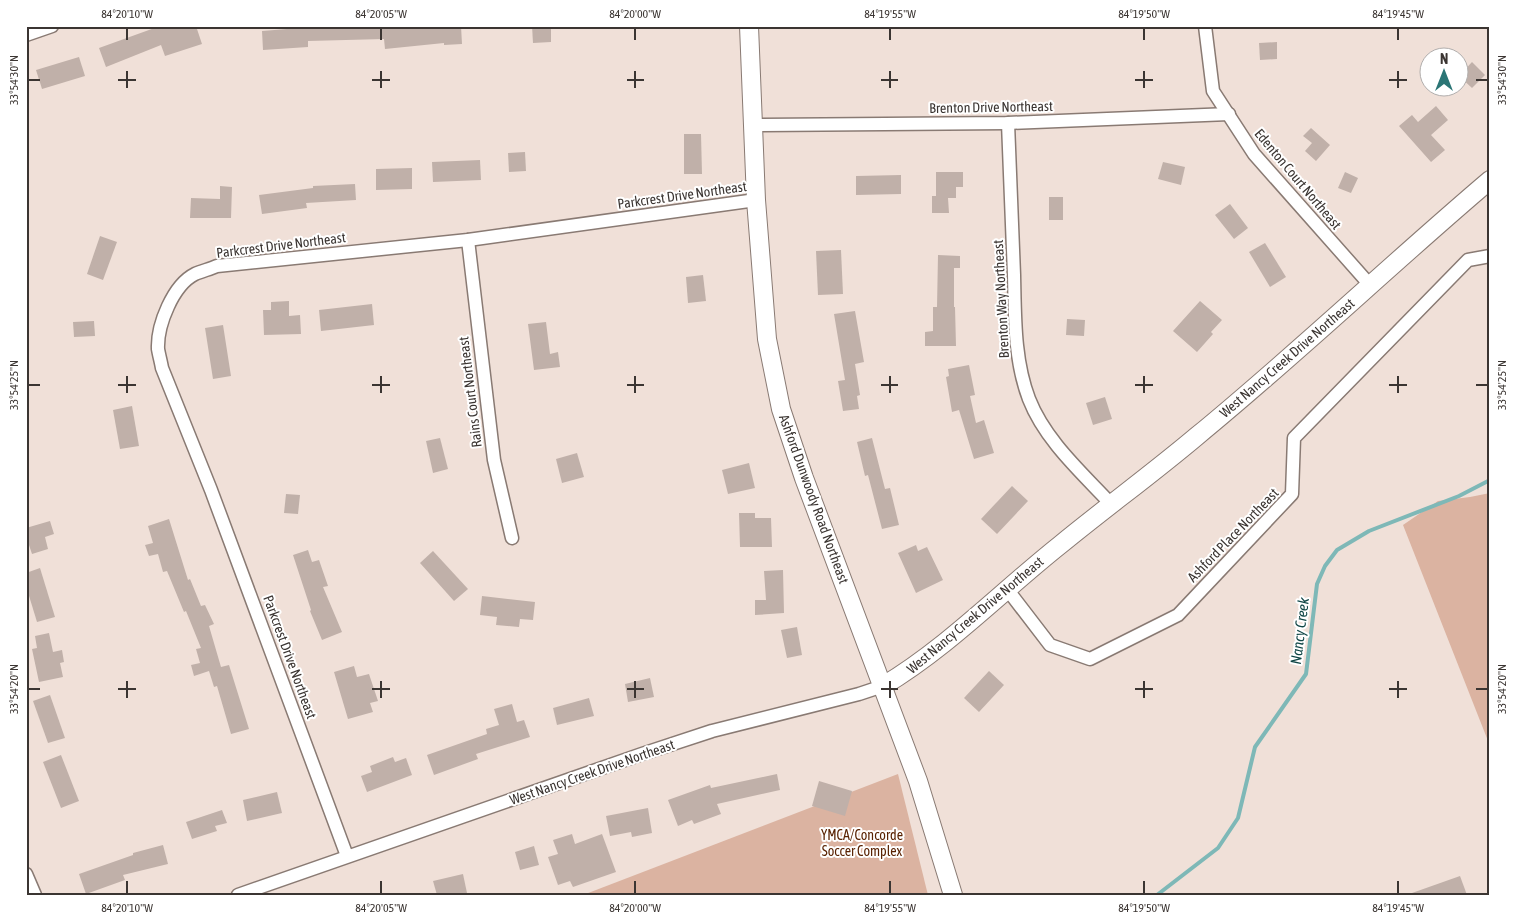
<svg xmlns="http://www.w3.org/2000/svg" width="1516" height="921" font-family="'Asap Condensed',sans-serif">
<rect width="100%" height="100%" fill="#f0e0d8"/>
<g fill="#dbb3a1">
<polygon points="1490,493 1490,746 1403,525 1438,501 1470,497"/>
<polygon points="898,774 928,895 583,895"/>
</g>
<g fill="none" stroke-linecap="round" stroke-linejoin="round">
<polyline stroke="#7eb8b7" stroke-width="4" points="1157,895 1218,848 1238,818 1255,747 1306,674 1317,584 1325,566 1337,550 1369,531 1459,496 1490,480"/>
</g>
<g fill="#c0b0a9">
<polygon points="160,26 196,26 202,44 165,56 161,45 106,67 99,48"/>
<polygon points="324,26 461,26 462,44 444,45 444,43 385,49 384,39 308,41 308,47 263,50 262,31"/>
<polygon points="532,26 551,26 551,42 533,43"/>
<polygon points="1277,42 1277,59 1260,60 1259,43"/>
<polygon points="79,57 85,76 42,89 36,70"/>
<polygon points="1472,62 1485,75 1472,88 1459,76"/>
<polygon points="1436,106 1448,120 1431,135 1445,150 1431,162 1399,126 1412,115 1418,122"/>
<polygon points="1311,128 1330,145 1316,161 1305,151 1312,143 1303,136"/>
<polygon points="684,134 701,134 702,174 684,174"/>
<polygon points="525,152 526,171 509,172 508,153"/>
<polygon points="480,160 481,180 433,182 432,162"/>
<polygon points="1163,162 1185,167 1181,185 1158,179"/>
<polygon points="412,168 412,189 376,190 376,169"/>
<polygon points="936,172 963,172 963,187 956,187 956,198 948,198 949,213 932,213 932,196 936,196"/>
<polygon points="1345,172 1358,178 1351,193 1338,188"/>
<polygon points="901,175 901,194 856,195 856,176"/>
<polygon points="355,184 356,200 306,203 307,208 262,214 259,195 313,188 313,186"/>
<polygon points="220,186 232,187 231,218 190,218 191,198 220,199"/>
<rect x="1049" y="197" width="14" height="23"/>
<polygon points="1230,204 1248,228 1234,239 1215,215"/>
<polygon points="100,236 117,242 103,280 87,274"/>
<polygon points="1265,243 1286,277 1270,287 1249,252"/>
<polygon points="841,250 843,294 818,295 816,251"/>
<polygon points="938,255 960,256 960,268 954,268 954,307 955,307 956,346 925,346 925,332 933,331 933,307 937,307"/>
<polygon points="703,275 706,301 688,303 686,277"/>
<polygon points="289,301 289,316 300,315 301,334 264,335 263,310 271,310 271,302"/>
<polygon points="1200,301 1222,320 1211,332 1213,334 1197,352 1173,331"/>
<polygon points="372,304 374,325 321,331 319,310"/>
<polygon points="855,311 864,362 855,364 860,395 857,396 859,409 843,411 838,381 845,380 834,314"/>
<polygon points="1067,319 1085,320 1084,336 1066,335"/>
<polygon points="94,321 95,336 74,337 73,322"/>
<polygon points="546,322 550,354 558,352 560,367 534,370 528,324"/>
<polygon points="223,325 231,376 213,379 205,328"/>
<polygon points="969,365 975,395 970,396 976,423 984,420 994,453 974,459 959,410 952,412 946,377 949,376 948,369"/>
<polygon points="1105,397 1112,419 1093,425 1086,403"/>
<polygon points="132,406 139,446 120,449 113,410"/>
<polygon points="440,438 448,469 433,473 426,441"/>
<polygon points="872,438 885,489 890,488 899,525 882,529 868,475 865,476 857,442"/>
<polygon points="577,453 584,477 562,483 556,459"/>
<polygon points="749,463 755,488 728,494 722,470"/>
<polygon points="1012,486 1028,501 997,534 981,519"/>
<polygon points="286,494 300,495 298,514 284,513"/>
<polygon points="739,513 755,513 755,518 771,518 772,547 740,547"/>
<polygon points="169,519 188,580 190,579 201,606 205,605 214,624 209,626 221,667 229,665 249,729 231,734 217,686 214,687 209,671 194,676 191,665 200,663 196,649 201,648 186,611 184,612 167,571 163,572 158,554 149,556 145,545 153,543 148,526"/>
<polygon points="50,521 54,534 45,537 48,549 32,554 26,536 26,528"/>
<polygon points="916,545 918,551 927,547 943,580 916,593 898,553"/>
<polygon points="308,550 312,562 319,560 328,586 323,587 342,632 322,640 310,611 311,610 293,555"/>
<polygon points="433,551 468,589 454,601 420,563"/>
<polygon points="40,568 55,617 37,622 26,586 26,573"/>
<polygon points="783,570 784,613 755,615 755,600 766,600 764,571"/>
<polygon points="482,596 535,602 533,620 520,619 519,627 496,625 497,617 480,615"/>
<polygon points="797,627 802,655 787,658 781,630"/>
<polygon points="49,633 53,652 62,650 64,662 60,663 63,677 39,682 32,649 37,648 35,636"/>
<polygon points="354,666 357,677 369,674 378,701 370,703 373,712 348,719 334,672"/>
<polygon points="989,671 1004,685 979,712 964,698"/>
<polygon points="650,678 654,697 628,702 625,684"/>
<polygon points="50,695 65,738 48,743 33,701"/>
<polygon points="589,698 594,716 557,725 553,708"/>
<polygon points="512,704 517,722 524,720 530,737 476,754 478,759 434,775 427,755 487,734 486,729 499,725 494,709"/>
<polygon points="61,755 79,801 61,808 43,762"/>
<polygon points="393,757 395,762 406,758 412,775 367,792 361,776 372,772 370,766"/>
<polygon points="777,774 780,790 717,804 721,814 694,824 692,820 678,826 668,800 710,785 711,788"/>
<polygon points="819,781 852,791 845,816 812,806"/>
<polygon points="277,792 282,813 247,821 243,800"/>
<polygon points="648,808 652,833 632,837 631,832 610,836 606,816"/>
<polygon points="222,810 227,823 215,826 217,831 192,839 186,822"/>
<polygon points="572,834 575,844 602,834 616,872 573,887 570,881 558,885 548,857 558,854 553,840"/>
<polygon points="163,845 168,864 123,875 125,880 86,894 79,874 133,855 133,853"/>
<polygon points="534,846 539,865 520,870 515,852"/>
<polygon points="463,874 467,893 437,895 433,881"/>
<polygon points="1460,876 1467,895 1412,895 1412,893"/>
</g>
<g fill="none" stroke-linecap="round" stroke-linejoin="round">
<g stroke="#897a73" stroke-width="15">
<g id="street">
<polyline points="1205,26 1213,91 1254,154 1370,285"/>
<polyline points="26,35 52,26"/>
<path d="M1008,123C1010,173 1012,224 1014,275C1015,316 1014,360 1029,399C1045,440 1081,472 1110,503"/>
<polyline points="753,125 1008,123 1229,114"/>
<polyline points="468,240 494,460 512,538"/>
<polyline points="1007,589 1050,645 1090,659 1178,615 1292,494 1294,438 1468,260 1490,256"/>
<path d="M347,856L211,490L162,368C161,362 159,355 158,349C157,325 173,285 195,274C202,271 210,269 217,266L468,240L756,200"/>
<polyline points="26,874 35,895"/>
<polyline points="238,895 642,754 712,731 859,694 883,686"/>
</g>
</g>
<g stroke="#897a73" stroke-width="20">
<g id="secondary">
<polyline points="749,26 756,200 767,339 781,409 804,478 918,781 953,895"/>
<path d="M883,686C947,648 1002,591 1060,545C1105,508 1152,474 1197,436C1297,354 1391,264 1490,180"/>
</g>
</g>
<use href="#street" stroke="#fff" stroke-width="12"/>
<use href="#secondary" stroke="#fff" stroke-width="18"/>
</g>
<path fill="none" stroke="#3b3532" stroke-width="2" d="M127,28V40M381,28V40M635,28V40M890,28V40M1144,28V40M1398,28V40M127,71V88M381,71V88M635,71V88M890,71V88M1144,71V88M1398,71V88M28,80H40M118,80H136M372,80H390M627,80H644M881,80H898M1135,80H1153M1389,80H1407M1476,80H1488M127,376V393M381,376V393M635,376V393M890,376V393M1144,376V393M1398,376V393M28,385H40M118,385H136M372,385H390M627,385H644M881,385H898M1135,385H1153M1389,385H1407M1476,385H1488M127,681V698M381,681V698M635,681V698M890,681V698M1144,681V698M1398,681V698M28,689H40M118,689H136M372,689H390M627,689H644M881,689H898M1135,689H1153M1389,689H1407M1476,689H1488M127,881V894M381,881V894M635,881V894M890,881V894M1144,881V894M1398,881V894"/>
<g text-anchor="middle" stroke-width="4" stroke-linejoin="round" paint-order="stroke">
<g font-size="14" fill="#3b3532" stroke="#fff">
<text transform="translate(991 107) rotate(-1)" y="5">Brenton Drive Northeast</text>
<text transform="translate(1298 179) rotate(50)" y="5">Edenton Court Northeast</text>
<text transform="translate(682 195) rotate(-8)" y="5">Parkcrest Drive Northeast</text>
<text transform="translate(281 245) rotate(-7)" y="5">Parkcrest Drive Northeast</text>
<text transform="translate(1001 299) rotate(-93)" y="5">Brenton Way Northeast</text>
<text transform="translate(1287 358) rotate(-41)" y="5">West Nancy Creek Drive Northeast</text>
<text transform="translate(470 392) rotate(-97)" y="5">Rains Court Northeast</text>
<text transform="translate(814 499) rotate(70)" y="5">Ashford Dunwoody Road Northeast</text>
<text transform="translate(1233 535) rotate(-46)" y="5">Ashford Place Northeast</text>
<text transform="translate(975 615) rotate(-40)" y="5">West Nancy Creek Drive Northeast</text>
<text transform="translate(290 657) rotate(70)" y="5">Parkcrest Drive Northeast</text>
<text transform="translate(592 772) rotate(-19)" y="5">West Nancy Creek Drive Northeast</text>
</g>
<g font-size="14" fill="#592202" stroke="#fff">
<text x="862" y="840">YMCA/Concorde<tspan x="862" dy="16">Soccer Complex</tspan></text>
</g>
<g font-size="15" font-style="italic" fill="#0f4545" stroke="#fff">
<text transform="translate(1300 631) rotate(-83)" y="5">Nancy Creek</text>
</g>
</g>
<rect width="1516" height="921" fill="none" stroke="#ffffff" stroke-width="55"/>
<g transform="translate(1444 72)"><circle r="24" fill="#ffffff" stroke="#b1aead"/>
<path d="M0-4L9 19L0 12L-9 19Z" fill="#2b7575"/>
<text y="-8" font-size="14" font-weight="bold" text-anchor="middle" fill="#3b3532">N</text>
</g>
<rect x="28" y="28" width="1460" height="866" fill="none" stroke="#3b3532" stroke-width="2"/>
<g font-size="12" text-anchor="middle" fill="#3b3532">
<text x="127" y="18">84°20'10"W</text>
<text x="381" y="18">84°20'05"W</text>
<text x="635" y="18">84°20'00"W</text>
<text x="890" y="18">84°19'55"W</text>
<text x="1144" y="18">84°19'50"W</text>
<text x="1398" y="18">84°19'45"W</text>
<text transform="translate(14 80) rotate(-90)" y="4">33°54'30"N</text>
<text transform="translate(1502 80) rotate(-90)" y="4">33°54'30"N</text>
<text transform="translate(14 385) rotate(-90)" y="4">33°54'25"N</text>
<text transform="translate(1502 385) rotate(-90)" y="4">33°54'25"N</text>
<text transform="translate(14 689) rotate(-90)" y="4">33°54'20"N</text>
<text transform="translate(1502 689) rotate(-90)" y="4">33°54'20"N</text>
<text x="127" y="912">84°20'10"W</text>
<text x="381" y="912">84°20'05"W</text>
<text x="635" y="912">84°20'00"W</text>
<text x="890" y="912">84°19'55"W</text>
<text x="1144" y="912">84°19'50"W</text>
<text x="1398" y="912">84°19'45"W</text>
</g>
</svg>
